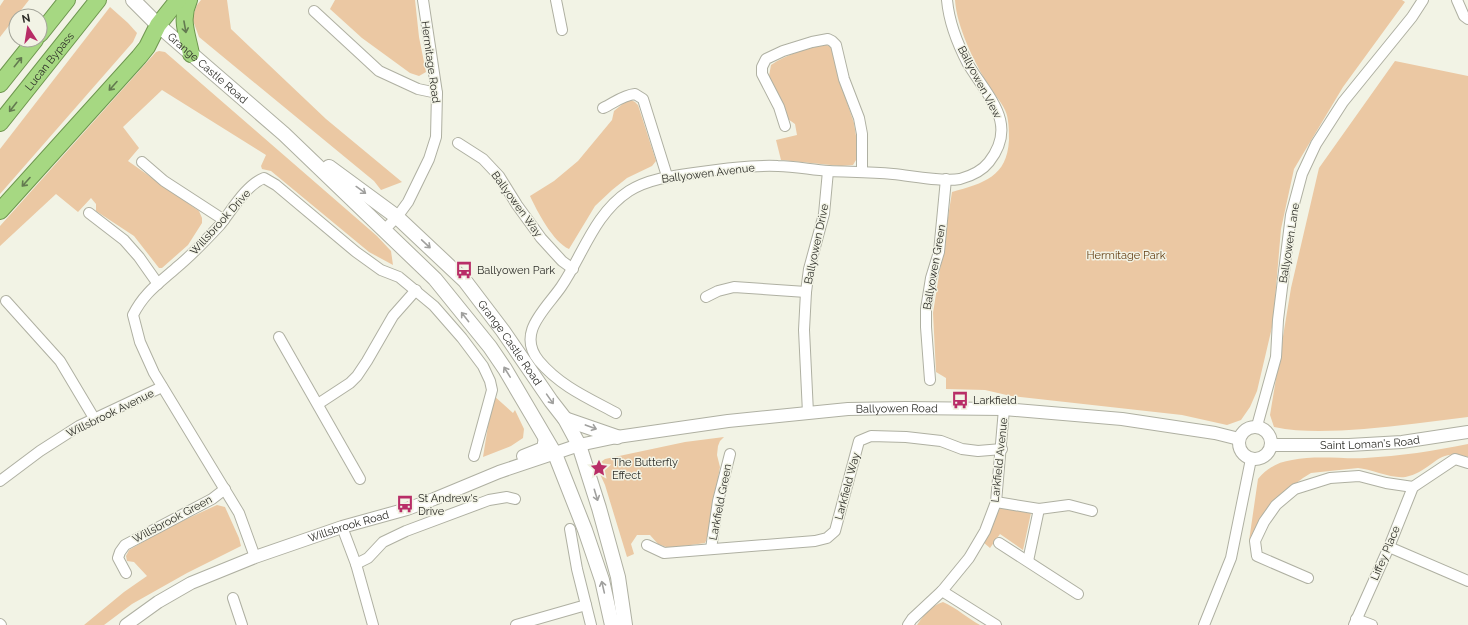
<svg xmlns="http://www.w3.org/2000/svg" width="1468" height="625" font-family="Raleway,sans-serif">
<rect width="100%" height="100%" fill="#f2f3e5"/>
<g fill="#ebc8a3">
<polygon points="4,0 29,0 0,37 0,6"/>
<polygon points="201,0 227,0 231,29 326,119 402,182 381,190 374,181 199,37 192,18 197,5"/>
<polygon points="335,0 415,0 419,37 426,72 419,76 410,73 362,38 330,9"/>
<path d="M955,0H1402L1405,2L1343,87L1294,169L1281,229L1273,323L1257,391L1250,407L1241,420L1227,425L1182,415L1011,396L985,390L946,389V378L936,372L933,313L952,192C984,183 1007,177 1009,140C1009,131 1009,118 1005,110C1001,101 993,93 988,85C974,61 957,28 955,0Z"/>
<polygon points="110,7 128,23 137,33 133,42 0,194 0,149"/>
<path d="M826,45L831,46L840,82L854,123L859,155L853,165L841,166L781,160L776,140L797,135L795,124L788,119L769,76L771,65C787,54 807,48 826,45Z"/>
<polygon points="159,51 165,52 377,236 391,251 393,265 369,252 271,171 262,169 261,166 266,155 162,90 123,127 139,148 128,161 199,211 202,218 202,223 188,245 162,268 159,268 134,236 96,211 96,204 91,198 78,212 56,194 0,246 0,226 156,52"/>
<path d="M1395,61L1468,76V417C1433,421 1399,426 1364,429C1334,431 1303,433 1274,427L1270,415L1291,288L1319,168Z"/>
<path d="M631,100L635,102L638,105L656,161L652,166L627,178L612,190L595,206L569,249C553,242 537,211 530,196L554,181L578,161L612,120L614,111L625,102Z"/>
<polygon points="493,395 513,413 515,410 524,429 523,438 511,446 483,457"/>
<polygon points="724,437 720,441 718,446 717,455 720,467 708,536 705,543 669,548 658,544 650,535 637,535 631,544 634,554 627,557 605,485 600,474 600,465 601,462 605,459 685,442"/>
<path d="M1468,444V457C1438,447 1434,469 1409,476C1396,481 1372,469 1358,468L1311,473L1303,478L1279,496L1251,541H1249L1258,479C1267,468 1278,462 1292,460C1316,455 1341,459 1365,458C1400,456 1434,451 1468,444Z"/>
<polygon points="217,505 225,507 239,538 241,546 187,573 132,604 104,625 84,625 124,592 147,576 134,562 127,561 126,556 129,550 167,528"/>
<polygon points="1000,508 1031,513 1023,550 1000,534 990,548 983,542"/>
<path d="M943,602C957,608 967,618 980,625H917C924,615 930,606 943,602Z"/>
</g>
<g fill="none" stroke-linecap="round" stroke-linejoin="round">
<g stroke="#afb0a2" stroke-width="12">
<g id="minor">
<polyline points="556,0 562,30"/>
<polyline points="1457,0 1464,16 1468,19"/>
<polyline points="314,11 379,71 418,89 437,93"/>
<path d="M603,108C614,103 623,95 635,94L643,99L667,176"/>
<polyline points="785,126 779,107 762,74 762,67 766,59 783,51 812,42 828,39 832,41 836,45 844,79 859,118 862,134 862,172"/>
<polyline points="458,143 483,159 499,176 517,205 541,238 562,261 573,269"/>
<polyline points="142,162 164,181 224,220"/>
<polyline points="89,213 124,240 139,257 158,284"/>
<polyline points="384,230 397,217 408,202 429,159 436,137 437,93 423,0"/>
<polyline points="706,297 718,291 734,287 806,292"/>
<polyline points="6,301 60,361 94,418"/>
<polyline points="279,337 360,479"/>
<polyline points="930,380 926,327 926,309 931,278 939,252 946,179"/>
<polyline points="318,404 350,383 357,376 367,361 393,316 416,290"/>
<path d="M616,413C588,398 560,386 539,361C516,333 545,310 561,287C583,255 594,214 629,191C648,179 672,176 694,173C722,169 750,165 778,166C795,166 812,170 829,171C850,172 871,172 893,174C913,176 941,182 960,179C971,176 982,171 989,162C1019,124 988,97 968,64C958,45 949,22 947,0"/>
<polyline points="808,413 804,330 806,292 809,269 824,214 828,171"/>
<polyline points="1257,426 1276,357 1278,320 1291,215 1302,174 1316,144 1343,102 1412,17 1423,0"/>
<polyline points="0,481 40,451 79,426 162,387"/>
<polyline points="996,502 1039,509 1069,505 1092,511"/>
<polyline points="342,527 356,564 373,625"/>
<polyline points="999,543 1078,594"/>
<polyline points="647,545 664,553 815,541 827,538 835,531 859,441 871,436 906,437 941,441 962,449 978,451 1002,449"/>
<polyline points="1389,547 1468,581"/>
<polyline points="711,549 718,501 730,454"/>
<path d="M255,557L239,513L154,373L140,342L133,315C144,293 158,284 176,268C192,255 206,240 220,225C232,210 246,185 264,178L276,185L356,252L381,270L399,277L434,306L462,338L483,366L490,381L492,390L474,456"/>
<polyline points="1028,561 1039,509"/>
<polyline points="356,564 368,558 383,542 406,531 489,500 507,497 515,499"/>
<polyline points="126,573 118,558 120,552 125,545 212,499 225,489"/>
<polyline points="1308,578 1257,556 1255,541 1264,522 1276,505 1295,489 1330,478 1359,476 1386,483 1413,487"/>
<polyline points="942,591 996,625"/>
<polyline points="233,598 242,625"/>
<polyline points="586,605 591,625"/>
<polyline points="1356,619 1372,625"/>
<polyline points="0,624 1,625"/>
<polyline points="516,625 586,605 577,569 570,529"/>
<polyline points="908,625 912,619 942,591 969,558 985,531 996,502 1004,409"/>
<polyline points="1204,625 1231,558 1251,459"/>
<polyline points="1354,625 1389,547 1413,487 1455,459 1468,463"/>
</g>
</g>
<g stroke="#afb0a2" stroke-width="14">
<g id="tertiary">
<circle cx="1255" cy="443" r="16"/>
<path id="s1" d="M1271,445H1349L1402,442L1468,432"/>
<polyline points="523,456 543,448 545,438"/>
<path id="s2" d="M126,625L158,602L191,583L255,557L342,527L407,509L434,499L499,472L579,445L617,437L728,421L848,409L905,408L1004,409L1122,419L1215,433L1239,439"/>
</g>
</g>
<g stroke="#afb0a2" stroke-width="16">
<g id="secondary">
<path id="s3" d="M133,0L158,25L284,134L435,279L490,347L505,369L555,454L585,530L602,580L612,625"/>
<path id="s4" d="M329,167L397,217L465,281L503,331L551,401L565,419L579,445L599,508L618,577L625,625"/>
<polyline points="565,419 617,437"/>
</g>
</g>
<g stroke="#6d964e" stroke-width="18">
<g id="trunk">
<path d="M189,0C180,20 187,33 191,54"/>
<polyline points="40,34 67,0"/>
<polyline points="0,84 35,40"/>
<path id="s5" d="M0,123L98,0"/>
<polyline points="0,211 139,57 147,47 158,25 178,0"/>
</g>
</g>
<use href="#minor" stroke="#fff" stroke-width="10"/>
<use href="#tertiary" stroke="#fff" stroke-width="12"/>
<use href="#secondary" stroke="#fff" stroke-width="14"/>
<use href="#trunk" stroke="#a6d882" stroke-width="16"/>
</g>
<defs><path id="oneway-shaft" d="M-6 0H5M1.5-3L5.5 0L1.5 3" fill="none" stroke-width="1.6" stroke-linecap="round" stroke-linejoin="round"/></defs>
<g stroke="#637a50">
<use href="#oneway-shaft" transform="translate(185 27) rotate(80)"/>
<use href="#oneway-shaft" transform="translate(18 62) rotate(-51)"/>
<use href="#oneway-shaft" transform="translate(113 86) rotate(132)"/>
<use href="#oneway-shaft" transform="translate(13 107) rotate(128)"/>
<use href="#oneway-shaft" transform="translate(26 182) rotate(132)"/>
</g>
<g stroke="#a0a09e">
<use href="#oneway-shaft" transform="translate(361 190) rotate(36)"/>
<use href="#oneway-shaft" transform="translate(426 244) rotate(43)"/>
<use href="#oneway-shaft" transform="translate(465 317) rotate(-128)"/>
<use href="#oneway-shaft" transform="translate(507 372) rotate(-122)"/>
<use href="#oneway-shaft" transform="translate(550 399) rotate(55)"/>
<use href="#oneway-shaft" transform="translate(591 427) rotate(20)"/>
<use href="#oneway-shaft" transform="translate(596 495) rotate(73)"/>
<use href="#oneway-shaft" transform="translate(603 587) rotate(-103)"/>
</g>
<defs>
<g id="bus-bare" transform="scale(1.38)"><path d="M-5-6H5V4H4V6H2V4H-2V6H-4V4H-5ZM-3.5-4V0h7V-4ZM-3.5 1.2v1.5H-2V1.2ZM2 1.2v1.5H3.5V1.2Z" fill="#b82d67" stroke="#f2f3e5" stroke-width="2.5" paint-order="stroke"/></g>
<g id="sight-bare" transform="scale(1.38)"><path d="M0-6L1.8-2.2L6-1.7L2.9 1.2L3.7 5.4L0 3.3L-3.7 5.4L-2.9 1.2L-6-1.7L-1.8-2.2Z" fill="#b82d67" stroke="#f2f3e5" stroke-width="2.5" paint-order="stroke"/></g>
</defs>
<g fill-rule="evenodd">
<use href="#bus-bare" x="464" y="270"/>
<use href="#bus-bare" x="960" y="400"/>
<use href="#sight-bare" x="599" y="468"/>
<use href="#bus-bare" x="405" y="504"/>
</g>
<g text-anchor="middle" stroke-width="3" stroke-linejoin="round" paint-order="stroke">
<g font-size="11" fill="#2d2d28" stroke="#f2f3e5">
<text dy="4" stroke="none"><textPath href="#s5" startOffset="79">Lucan Bypass</textPath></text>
<text transform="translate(431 62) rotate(82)" y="4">Hermitage Road</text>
<text dy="4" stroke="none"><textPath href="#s3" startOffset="101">Grange Castle Road</textPath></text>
<text transform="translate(980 82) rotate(62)" y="4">Ballyowen View</text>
<text transform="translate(708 173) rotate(-7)" y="4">Ballyowen Avenue</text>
<text transform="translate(517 204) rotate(54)" y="4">Ballyowen Way</text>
<text transform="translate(220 222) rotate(-48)" y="4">Willsbrook Drive</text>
<text transform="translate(1289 243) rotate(-81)" y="4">Ballyowen Lane</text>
<text transform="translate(816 244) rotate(-78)" y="4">Ballyowen Drive</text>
<text transform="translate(934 267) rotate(-80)" y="4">Ballyowen Green</text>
<text dy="4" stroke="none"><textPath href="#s4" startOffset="254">Grange Castle Road</textPath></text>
<text dy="4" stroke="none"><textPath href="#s2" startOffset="810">Ballyowen Road</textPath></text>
<text transform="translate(110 413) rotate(-26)" y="4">Willsbrook Avenue</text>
<text dy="4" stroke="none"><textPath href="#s1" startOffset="99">Saint Loman's Road</textPath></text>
<text transform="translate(999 460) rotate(-84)" y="4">Larkfield Avenue</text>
<text transform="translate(847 486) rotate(-75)" y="4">Larkfield Way</text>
<text transform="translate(720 502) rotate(-79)" y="4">Larkfield Green</text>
<text transform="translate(172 519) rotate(-28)" y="4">Willsbrook Green</text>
<text dy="4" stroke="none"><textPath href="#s2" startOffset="245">Willsbrook Road</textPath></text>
<text transform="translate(1385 553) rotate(-67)" y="4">Liffey Place</text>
</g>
<g font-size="11" fill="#633f13" stroke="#f2f3e5">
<text x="1126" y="259">Hermitage Park</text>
</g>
<g font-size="11" fill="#2d2d28" stroke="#f2f3e5" text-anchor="start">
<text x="477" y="274">Ballyowen Park</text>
<text x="973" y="404">Larkfield</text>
<text x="612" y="466">The Butterfly<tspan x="612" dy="13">Effect</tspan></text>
<text x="418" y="502">St Andrew's<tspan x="418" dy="13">Drive</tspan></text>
</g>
</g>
<g transform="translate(28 28) rotate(348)"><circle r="19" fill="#f2f3e5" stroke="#a3a499"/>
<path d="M0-3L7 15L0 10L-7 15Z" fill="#b82d67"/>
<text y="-6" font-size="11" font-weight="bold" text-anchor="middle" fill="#2d2d28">N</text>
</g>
</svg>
